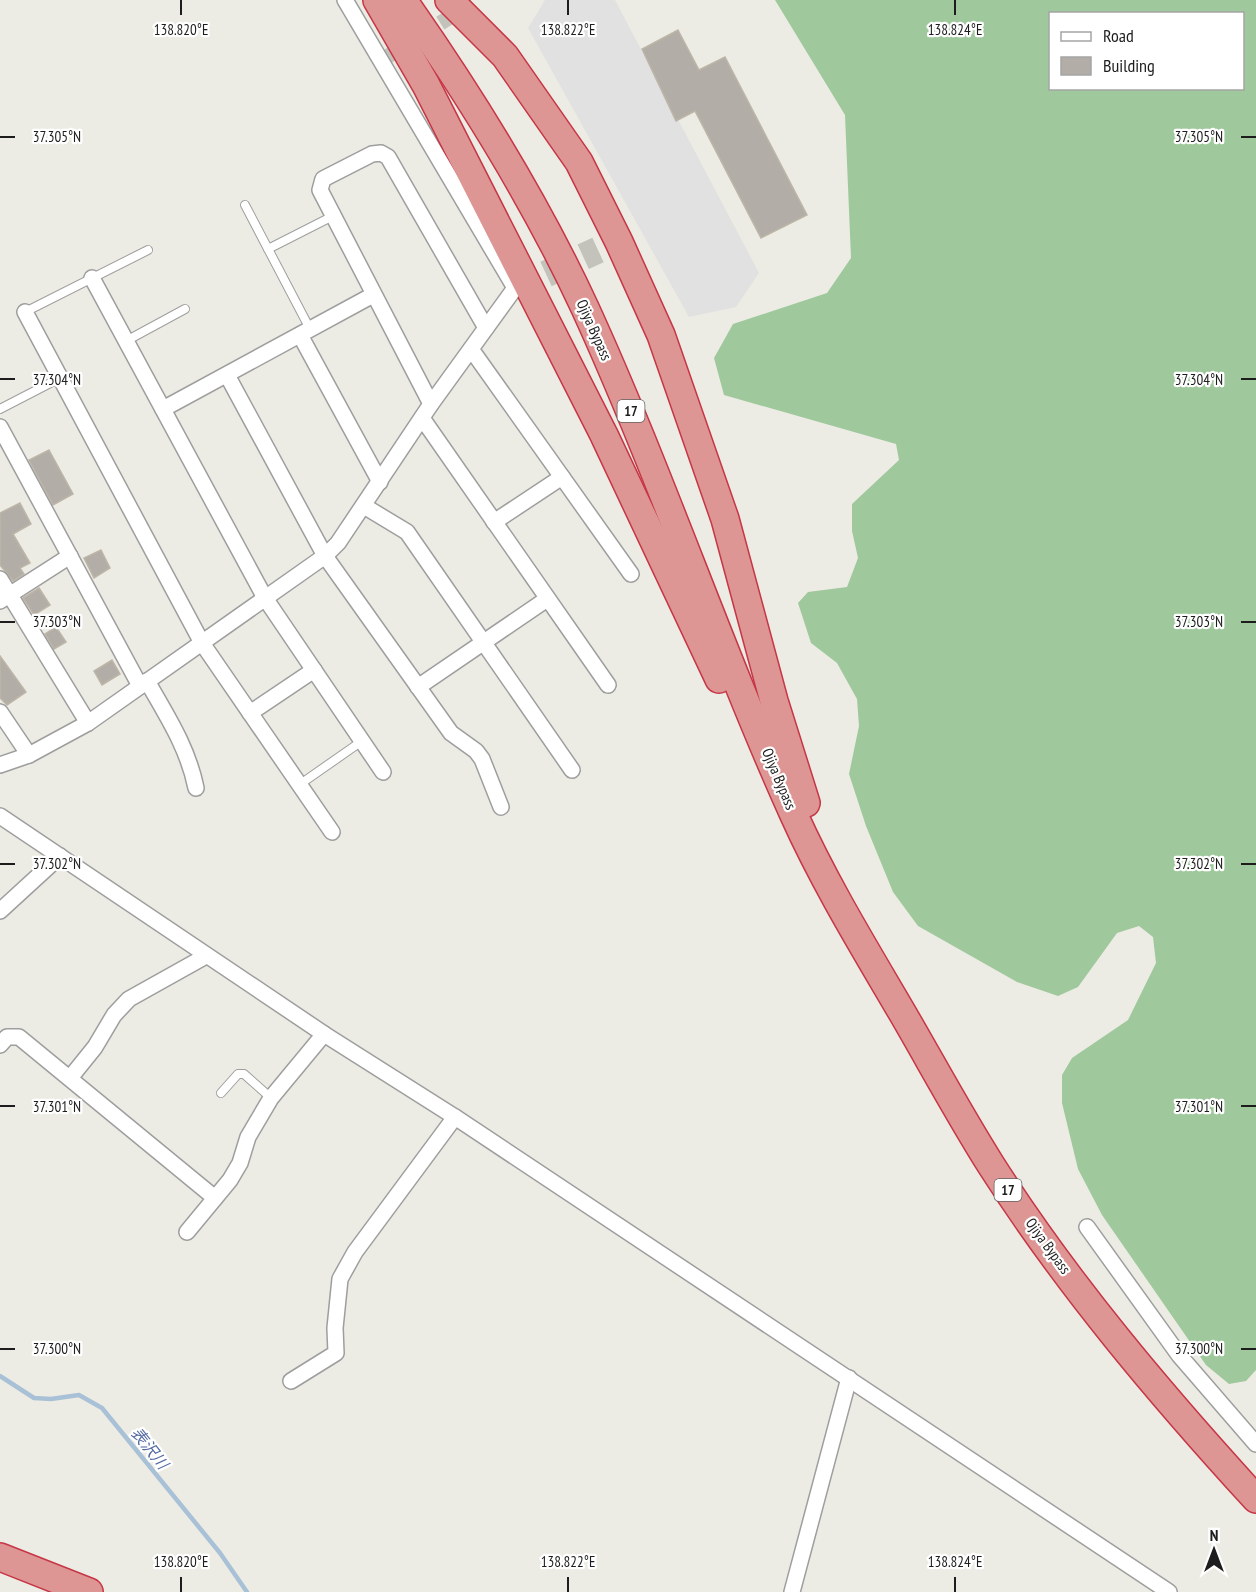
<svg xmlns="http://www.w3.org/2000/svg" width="1256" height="1592" font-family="'PT Sans Narrow','Noto Sans JP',sans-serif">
<rect width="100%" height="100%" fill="#edece4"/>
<path fill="#9fc89c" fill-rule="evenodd" d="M775,0H1256V1370L1246,1381L1229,1384L1206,1365L1102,1215L1078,1169L1062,1103V1075L1072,1058L1128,1020L1156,963L1153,937L1139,926L1117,933L1078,987L1058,996L1017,982L918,926L893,892L866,826L849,774L859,726L857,699L837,663L811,643L798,603L808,592L847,587L858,558L852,531V504L899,460L896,444L724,395L714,358L733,324L827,293L851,258L845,115ZM1050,14H1242V88H1050Z"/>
<polygon fill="#e1e1e1" points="545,0 615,0 759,273 736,307 689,317 528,28"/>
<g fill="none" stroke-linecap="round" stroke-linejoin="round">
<polyline stroke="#a8c1d6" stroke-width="4.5" points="0,1376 34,1398 51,1399 79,1395 102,1408 220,1553 247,1592"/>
</g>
<g fill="#b2aea7" stroke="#bdb6a8" stroke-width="1.5">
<polygon points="678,30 699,70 725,57 807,215 761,238 695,111 676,121 642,49"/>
<polygon points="49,450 73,494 53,505 29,460"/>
<polygon points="20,503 31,524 13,534 30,563 20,568 24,574 13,581 0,565 0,513"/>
<polygon points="101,550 110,568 94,578 84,558"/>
<polygon points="39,588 50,605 34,615 23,598"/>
<polygon points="56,627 66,642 54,649 45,634"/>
<polygon points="0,656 26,692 7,705 0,698"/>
<polygon points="112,660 120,674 102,685 94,671"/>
</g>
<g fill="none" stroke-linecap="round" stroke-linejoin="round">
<polyline stroke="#c3c3bc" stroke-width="15" stroke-dasharray="15 8" stroke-linecap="butt" points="382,60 477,0"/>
<polyline stroke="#c3c3bc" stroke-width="27" stroke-dasharray="27 14" stroke-linecap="butt" points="546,274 598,250"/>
<g stroke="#9e9e9e" stroke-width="10">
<g id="lane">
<polyline points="245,205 310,329"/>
<polyline points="268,249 333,216"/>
<polyline points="25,312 148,250"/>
<polyline points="126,341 185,309"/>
<polyline points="0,409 60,378"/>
<polyline points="299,785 362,741"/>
<polyline points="221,1093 238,1074 244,1074 271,1098"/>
</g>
</g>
<g stroke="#9e9e9e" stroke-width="18">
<g id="street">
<polyline points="345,0 515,288"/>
<polyline points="92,278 265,598 383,772"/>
<polyline points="25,312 202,643 332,832"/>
<polyline points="300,335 380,482"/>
<polyline points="471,349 631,574"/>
<polyline points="227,375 325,556 451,733 476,751 482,759 501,807"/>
<polyline points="431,404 320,190 323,179 372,154 381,153 388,157 486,328"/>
<polyline points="163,409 373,295"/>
<polyline points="422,418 608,685"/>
<polyline points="0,427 140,686"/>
<polyline points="364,506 407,532 572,770"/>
<polyline points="494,522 562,477"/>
<polyline points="0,579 88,723"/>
<polyline points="0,601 70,556"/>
<path d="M147,681C167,716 188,748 196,788"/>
<polyline points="418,687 547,599"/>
<polyline points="0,712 29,755"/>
<polyline points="250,713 314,670"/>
<polyline points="0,765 29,755 88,723 325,556 338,543 431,404 515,288 526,283"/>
<polyline points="0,816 324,1034 455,1117 1169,1592"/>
<polyline points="0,911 60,856"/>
<polyline points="0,1045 7,1037 19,1037 215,1198"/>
<polyline points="70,1078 95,1047 114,1015 129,999 206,956"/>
<polyline points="1087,1227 1179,1355 1256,1444"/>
<polyline points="187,1232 230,1180 240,1163 248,1137 271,1098 324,1034"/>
<polyline points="291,1381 336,1353 335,1328 340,1279 355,1252 455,1117"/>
<polyline points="792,1592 849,1378"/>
</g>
</g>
<g stroke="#c63646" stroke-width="30">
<g id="highway">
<polyline points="377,0 426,85 604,435 719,679"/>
<path d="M403,0C471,97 535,200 585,308C661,474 719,649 794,815C825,884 865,949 903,1014C932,1064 960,1116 991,1165C1067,1284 1160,1394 1256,1499"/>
<polyline points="449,0 505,56 579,162 619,242 661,335 725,519 774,701 806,803"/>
<polyline points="0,1557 89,1592"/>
</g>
</g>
<use href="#lane" stroke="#fff" stroke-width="8"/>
<use href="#street" stroke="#fff" stroke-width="15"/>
<use href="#highway" stroke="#dd9693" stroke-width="27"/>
</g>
<path fill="none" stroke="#1d1d1d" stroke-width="2" d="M181,0V15M568,0V15M955,0V15M0,137H15M1241,137H1256M0,379H15M1241,379H1256M0,622H15M1241,622H1256M0,864H15M1241,864H1256M0,1106H15M1241,1106H1256M0,1349H15M1241,1349H1256M181,1577V1592M568,1577V1592M955,1577V1592"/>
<g text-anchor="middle" stroke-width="4.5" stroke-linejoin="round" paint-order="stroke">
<g fill="#fff" stroke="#616161" stroke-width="1.5">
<rect x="617.5" y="400" width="27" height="22" rx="4.5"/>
<rect x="994.5" y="1179" width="27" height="22" rx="4.5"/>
</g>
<g font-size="14" font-weight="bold" fill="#1d1d1d">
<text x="631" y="416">17</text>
<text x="1008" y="1195">17</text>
</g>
<g font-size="15" fill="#1d1d1d" stroke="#fff">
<text transform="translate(594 330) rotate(66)" y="5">Ojiya Bypass</text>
<text transform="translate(779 779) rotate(67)" y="5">Ojiya Bypass</text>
<text transform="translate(1048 1246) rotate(54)" y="5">Ojiya Bypass</text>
</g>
<g font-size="16" font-style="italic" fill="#5369a2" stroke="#fff">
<text transform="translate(150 1448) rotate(51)" y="6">表沢川</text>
</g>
</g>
<g font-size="15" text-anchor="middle" fill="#1d1d1d" stroke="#fff" stroke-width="4.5" stroke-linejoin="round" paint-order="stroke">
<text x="181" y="35">138.820°E</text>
<text x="568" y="35">138.822°E</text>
<text x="955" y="35">138.824°E</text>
<text x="57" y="142">37.305°N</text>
<text x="1199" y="142">37.305°N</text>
<text x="57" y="385">37.304°N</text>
<text x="1199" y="385">37.304°N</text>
<text x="57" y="627">37.303°N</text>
<text x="1199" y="627">37.303°N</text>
<text x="57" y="869">37.302°N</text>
<text x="1199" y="869">37.302°N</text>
<text x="57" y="1112">37.301°N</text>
<text x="1199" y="1112">37.301°N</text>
<text x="57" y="1354">37.300°N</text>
<text x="1199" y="1354">37.300°N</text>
<text x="181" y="1567">138.820°E</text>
<text x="568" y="1567">138.822°E</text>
<text x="955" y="1567">138.824°E</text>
</g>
<rect x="1049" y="12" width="195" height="78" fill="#ffffff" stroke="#a5a5a5" stroke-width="1.5"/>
<rect x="1061" y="32" width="30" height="9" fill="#ffffff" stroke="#a5a5a5" stroke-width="1.5"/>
<text x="1103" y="42" font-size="18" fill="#1d1d1d">Road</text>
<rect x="1061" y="57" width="30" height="18" fill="#b2aea7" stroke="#a5a5a5" stroke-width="1.5"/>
<text x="1103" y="72" font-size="18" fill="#1d1d1d">Building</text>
<g transform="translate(1214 1550)" stroke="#ffffff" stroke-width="4.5" paint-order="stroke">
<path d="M0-4.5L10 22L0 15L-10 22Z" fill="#1d1d1d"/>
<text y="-9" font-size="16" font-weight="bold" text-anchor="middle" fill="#1d1d1d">N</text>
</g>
</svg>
